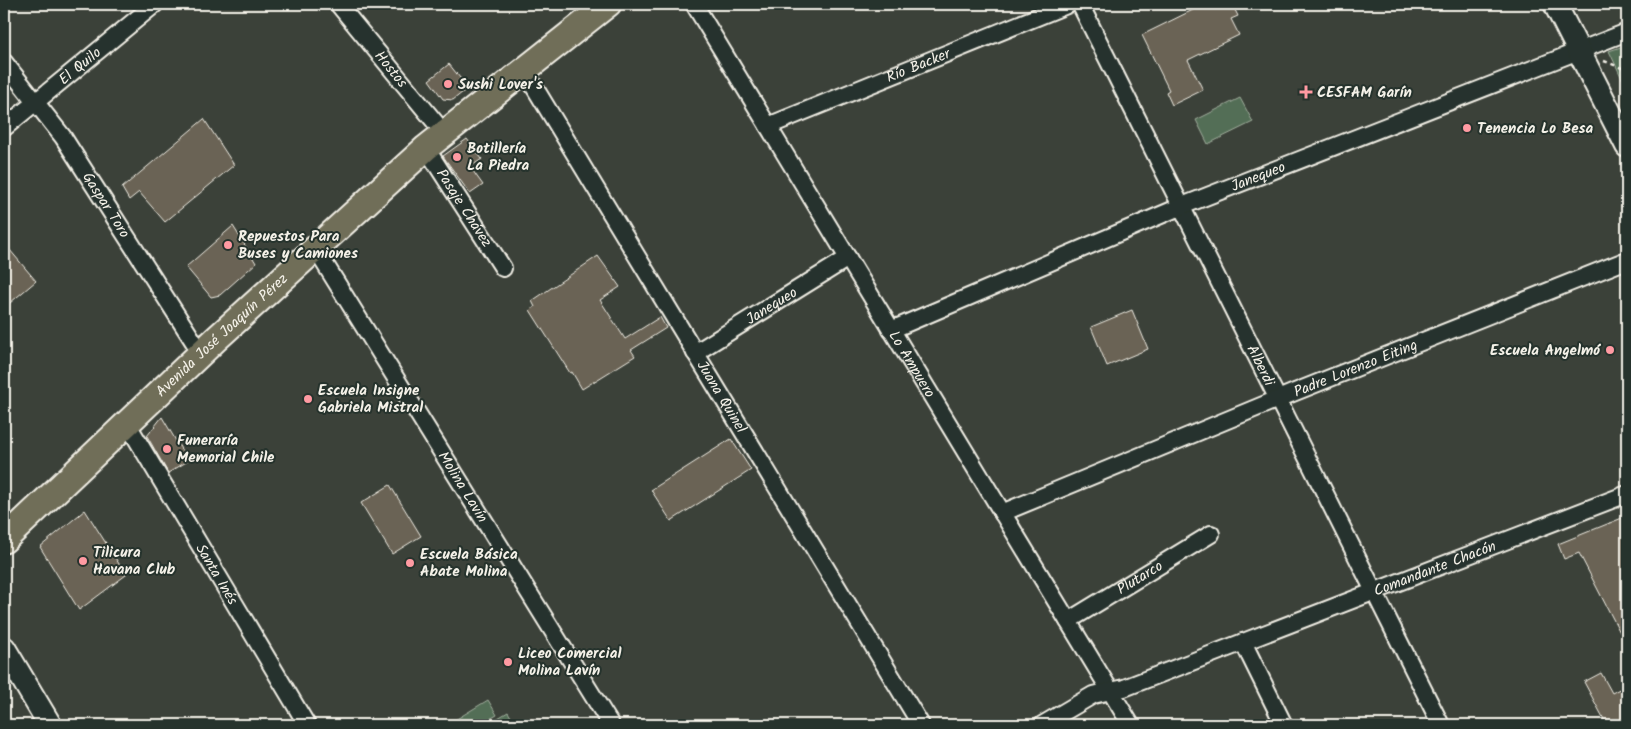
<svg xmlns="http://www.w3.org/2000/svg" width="1631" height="729" font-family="Kalam,sans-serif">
<rect width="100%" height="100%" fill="#3b4139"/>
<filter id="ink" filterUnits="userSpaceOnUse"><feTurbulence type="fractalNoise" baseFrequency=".02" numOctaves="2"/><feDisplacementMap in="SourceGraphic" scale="10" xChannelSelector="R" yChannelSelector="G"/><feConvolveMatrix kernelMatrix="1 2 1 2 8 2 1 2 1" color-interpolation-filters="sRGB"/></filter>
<g filter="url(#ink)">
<g fill="#526e56" stroke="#a3b09f">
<polygon points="1627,45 1627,89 1609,51"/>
<polygon points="1240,98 1253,122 1208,144 1196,120"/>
<polygon points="488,700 497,715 479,725 458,725 455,720"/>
<polygon points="508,712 516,725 486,725"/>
</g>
<g fill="#6b6354" stroke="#f4f1e8">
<polygon points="1205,4 1232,4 1238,16 1231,19 1239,35 1188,60 1203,90 1172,105 1166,92 1169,90 1142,35"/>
<polygon points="449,64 468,88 453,100 443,99 429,80"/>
<polygon points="204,119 234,165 165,222 139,192 129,200 122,188"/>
<polygon points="467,139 482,159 470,167 483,185 470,194 443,156"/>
<polygon points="233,226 256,263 220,295 211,297 186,267"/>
<polygon points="4,243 36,281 4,308"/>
<polygon points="598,256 620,287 600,300 625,339 660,317 666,328 631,350 635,356 582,389 572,372 570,373 530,310 535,307 532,301"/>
<polygon points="1132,310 1148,349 1107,366 1091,327"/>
<polygon points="162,417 188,461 168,473 147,436"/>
<polygon points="731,439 751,470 671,521 651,490"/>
<polygon points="390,485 421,536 392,554 361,503"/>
<polygon points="85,510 126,575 79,610 40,547"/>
<polygon points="1627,516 1627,646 1579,553 1564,559 1558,544"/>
<polygon points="1601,673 1612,693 1627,685 1627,725 1607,725 1584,682"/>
</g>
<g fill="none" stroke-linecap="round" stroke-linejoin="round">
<g stroke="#f4f1e8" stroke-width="20">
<g id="street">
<path id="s1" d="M338,4L444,133"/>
<path id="s2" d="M694,4L1131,725"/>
<path id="s3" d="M1080,4L1441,725"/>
<path id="s4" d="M4,62L63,137L201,353"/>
<path id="s5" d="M524,70L921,725"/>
<path id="s6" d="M768,126L1069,4"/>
<path id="s7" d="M4,128L155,4"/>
<path id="s8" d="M426,148L503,268"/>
<path id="s9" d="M315,248L611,725"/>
<path id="s10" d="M891,330L1182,206L1627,32"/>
<path id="s11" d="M695,353L848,258"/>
<path id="s12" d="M127,423L307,725"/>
<path id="s13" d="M1002,513L1295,392L1627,260"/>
<path id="s14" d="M1068,621L1211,534"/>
<polyline points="1243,642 1284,725"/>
<path id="s15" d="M1042,725L1093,695L1124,688L1627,494"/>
</g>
</g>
<g stroke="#f4f1e8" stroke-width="26">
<g id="secondary">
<polyline points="1555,4 1627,146"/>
<polyline points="4,648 50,725"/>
</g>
</g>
<g stroke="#f4f1e8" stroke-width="29">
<g id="primary">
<path id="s16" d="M4,540L216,339L426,148L608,4"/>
</g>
</g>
<polyline stroke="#f4f1e8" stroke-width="2.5" stroke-dasharray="4 4" stroke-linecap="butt" points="1604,61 1627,70"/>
<use href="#street" stroke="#26332d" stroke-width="16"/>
<use href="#secondary" stroke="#26332d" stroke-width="22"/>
<use href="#primary" stroke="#706e59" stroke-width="25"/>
</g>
</g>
<g fill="#ff9aa2" stroke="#26332d" stroke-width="2">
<circle cx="448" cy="84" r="5"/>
<path d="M1303.5 84.5h5v5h5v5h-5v5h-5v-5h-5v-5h5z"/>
<circle cx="1467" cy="128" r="5"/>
<circle cx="457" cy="157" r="5"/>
<circle cx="228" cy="245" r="5"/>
<circle cx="1610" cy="350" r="5"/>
<circle cx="308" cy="399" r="5"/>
<circle cx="167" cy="449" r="5"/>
<circle cx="83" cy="561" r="5"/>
<circle cx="410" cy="563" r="5"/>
<circle cx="508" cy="662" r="5"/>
</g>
<g text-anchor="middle" stroke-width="4" stroke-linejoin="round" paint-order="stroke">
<g font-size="15" fill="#f4f1e8" stroke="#26332d">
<text dy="5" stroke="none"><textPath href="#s6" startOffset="162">Río Backer</textPath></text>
<text dy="5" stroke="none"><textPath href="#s7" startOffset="98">El Quilo</textPath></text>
<text dy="5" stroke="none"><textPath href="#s1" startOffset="84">Hostos</textPath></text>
<text dy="5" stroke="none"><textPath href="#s10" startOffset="398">Janequeo</textPath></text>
<text dy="5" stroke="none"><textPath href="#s4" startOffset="176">Gaspar Toro</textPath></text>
<text dy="5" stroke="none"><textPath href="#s8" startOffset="71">Pasaje Chávez</textPath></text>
<text dy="5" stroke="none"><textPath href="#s11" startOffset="90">Janequeo</textPath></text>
<text dy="5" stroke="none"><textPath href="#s16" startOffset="299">Avenida José Joaquín Pérez</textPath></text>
<text dy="5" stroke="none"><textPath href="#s2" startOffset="421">Lo Ampuero</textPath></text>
<text dy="5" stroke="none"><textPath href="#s3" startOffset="404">Alberdi</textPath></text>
<text dy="5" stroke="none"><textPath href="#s13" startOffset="382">Padre Lorenzo Eiting</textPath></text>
<text dy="5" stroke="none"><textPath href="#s5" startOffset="382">Juana Quinel</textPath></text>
<text dy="5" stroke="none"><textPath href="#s9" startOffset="281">Molina Lavín</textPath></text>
<text dy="5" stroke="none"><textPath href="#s15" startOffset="424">Comandante Chacón</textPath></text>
<text dy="5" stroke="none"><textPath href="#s12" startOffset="176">Santa Inés</textPath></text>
<text dy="5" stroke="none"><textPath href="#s14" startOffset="84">Plutarco</textPath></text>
</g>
<g font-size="15" font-weight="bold" fill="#f4f1e8" stroke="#26332d" text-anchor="start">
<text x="458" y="89">Sushi Lover's</text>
<text x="1317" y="97">CESFAM Garín</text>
<text x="1477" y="133">Tenencia Lo Besa</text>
<text x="467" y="153">Botillería<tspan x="467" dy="17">La Piedra</tspan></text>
<text x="238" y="241">Repuestos Para<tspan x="238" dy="17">Buses y Camiones</tspan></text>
<text x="1600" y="355" text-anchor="end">Escuela Angelmó</text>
<text x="318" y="395">Escuela Insigne<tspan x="318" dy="17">Gabriela Mistral</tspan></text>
<text x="177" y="445">Funeraría<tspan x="177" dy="17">Memorial Chile</tspan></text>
<text x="93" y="557">Tilicura<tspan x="93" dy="17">Havana Club</tspan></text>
<text x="420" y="559">Escuela Básica<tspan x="420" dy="17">Abate Molina</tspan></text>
<text x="518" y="658">Liceo Comercial<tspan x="518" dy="17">Molina Lavín</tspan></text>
</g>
</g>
<rect width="1631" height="729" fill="none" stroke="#26332d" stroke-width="20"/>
<rect x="10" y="10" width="1611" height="709" fill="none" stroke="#f4f1e8" stroke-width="2" filter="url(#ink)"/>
</svg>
